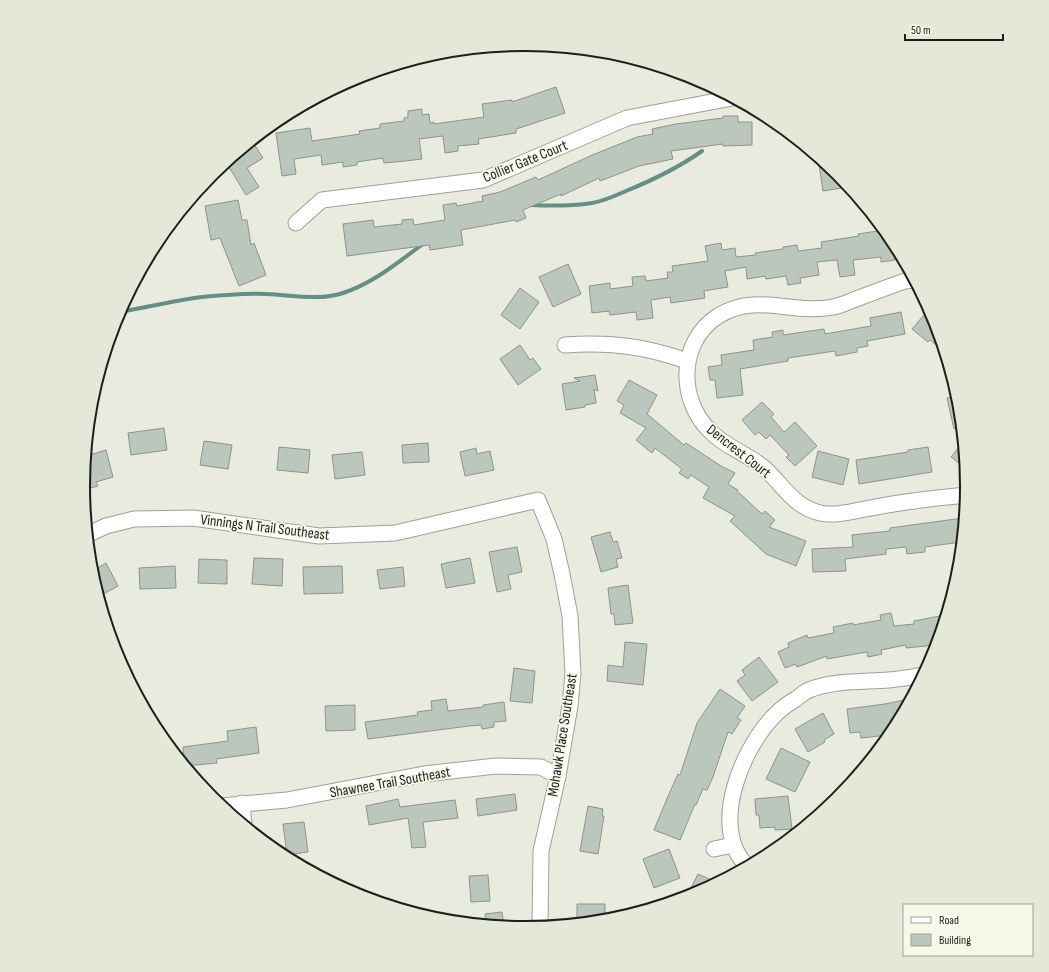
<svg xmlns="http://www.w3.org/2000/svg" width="1049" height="972" font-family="'Sofia Sans Condensed',sans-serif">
<rect width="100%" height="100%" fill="#e8ebdd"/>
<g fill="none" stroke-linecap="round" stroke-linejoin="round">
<g stroke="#648f85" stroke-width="4">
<path d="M531,205C550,206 572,206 592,203C604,201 615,196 626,191C653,180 678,168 702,151"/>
<path d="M119,312C155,306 191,296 227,295C240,294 254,293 267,294C292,295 319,301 343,293C374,283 398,262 423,244"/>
</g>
</g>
<g fill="#bbc6bc" stroke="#8b958c">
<polygon points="556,87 565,113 516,129 516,133 478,139 479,144 458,146 458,151 445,153 443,136 419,139 422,159 405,161 384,163 383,158 357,162 357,165 343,167 343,162 322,165 321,155 294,159 296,174 282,176 276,133 310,128 312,141 360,134 359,131 380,128 380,124 404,121 404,118 408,117 408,111 422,109 422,115 429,114 430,123 434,122 434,124 484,117 482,104 512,100 512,102"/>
<polygon points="723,116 738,116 738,122 752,122 752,145 723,146 723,144 671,151 673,159 639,166 600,181 599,178 561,196 561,194 523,210 526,218 516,222 515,220 461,230 463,245 430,250 429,245 347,256 343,224 373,220 374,227 402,224 402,220 413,219 414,225 445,220 443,205 456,203 457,206 483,201 482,196 500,192 536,177 538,180 590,156 637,137 653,134 652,129 676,124 723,118"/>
<polygon points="252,141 263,158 247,168 259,187 246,195 226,162"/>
<polygon points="818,158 837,174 848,187 823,191"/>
<polygon points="238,200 242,220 247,220 251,245 254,243 266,275 239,286 220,238 211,240 205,206"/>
<polygon points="884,230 892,241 895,260 881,262 881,257 853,260 855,275 840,277 837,260 817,262 819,275 800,278 801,283 788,285 786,276 766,279 765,276 747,279 746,267 725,271 728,287 704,291 705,298 671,303 670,297 651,300 653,318 637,320 636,312 610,315 609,311 592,313 589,286 610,283 610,289 633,286 632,277 645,276 646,281 668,278 667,272 673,272 672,266 708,261 705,246 721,243 722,250 735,248 736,257 756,255 755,253 783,249 783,247 797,245 798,251 822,248 821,242 859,236 858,234"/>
<polygon points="568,264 581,294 553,307 539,277"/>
<polygon points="520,288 539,302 520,329 501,315"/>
<polygon points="929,309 933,317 943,351 930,340 928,342 912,329"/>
<polygon points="901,312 905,334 867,341 868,346 857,348 857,352 836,356 835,351 788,358 788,361 740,369 743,395 717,398 715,380 710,380 708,367 722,365 721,355 754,350 753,340 773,337 772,332 783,330 783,335 824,329 825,334 871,326 870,318"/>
<polygon points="520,345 530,360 533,358 541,369 518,385 500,359"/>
<polygon points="595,375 598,391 594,389 596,403 585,405 585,407 566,410 562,384 580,381 574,378"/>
<polygon points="629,380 657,395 647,414 684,445 686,443 721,466 735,473 728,484 738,490 737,491 762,514 765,511 775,520 769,527 806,541 796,566 766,554 730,521 735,516 703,498 709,487 691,475 688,479 679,473 682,469 655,448 652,453 636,440 646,428 620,413 624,405 617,401"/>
<polygon points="957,396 961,428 954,429 947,398"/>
<polygon points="762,402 774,414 771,417 784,432 795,422 817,446 795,466 786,457 789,455 770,435 766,439 759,432 755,435 742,420"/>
<polygon points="164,428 167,450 131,455 128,433"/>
<polygon points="204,441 232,445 228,469 200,465"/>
<polygon points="428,443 429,462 403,463 402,445"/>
<polygon points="962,443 964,456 965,468 951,457"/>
<polygon points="279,447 310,450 308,473 277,470"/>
<polygon points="928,447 932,472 859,484 856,460 908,452 908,450"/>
<polygon points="476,448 477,454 490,451 494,470 465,476 460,452"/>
<polygon points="106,450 113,477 96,482 98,486 83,490 86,456"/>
<polygon points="818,451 849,459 843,485 812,477"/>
<polygon points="362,452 365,475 335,479 332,455"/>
<polygon points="963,518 961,542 925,547 925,552 907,554 906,547 886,549 886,554 845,559 846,571 813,572 812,549 853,547 852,535 890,531 890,528"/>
<polygon points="610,532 613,542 617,541 622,558 616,559 618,567 601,572 591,537"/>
<polygon points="517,547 522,572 508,575 511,589 497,592 489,552"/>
<polygon points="254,558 283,559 282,586 252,584"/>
<polygon points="470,558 475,583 446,588 441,564"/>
<polygon points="199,559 227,560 227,584 198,583"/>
<polygon points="106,563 118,586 98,597 91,572"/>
<polygon points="175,566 176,588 140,589 139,568"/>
<polygon points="342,566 343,593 304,594 303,567"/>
<polygon points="403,567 405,586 380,589 377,570"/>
<polygon points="628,585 633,623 615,625 614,614 611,614 608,588"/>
<polygon points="891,613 894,626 914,624 914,621 945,615 936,645 906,648 906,645 881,650 882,654 868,657 867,652 827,659 827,656 797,667 796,664 785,668 778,652 789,647 788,643 807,635 808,638 834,633 833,627 853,623 853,625 881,620 880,615"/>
<polygon points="625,642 647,644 643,685 607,681 608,665 623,667"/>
<polygon points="759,657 778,682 752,701 737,681 745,675 742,670"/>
<polygon points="514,668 535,671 532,703 510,701"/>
<polygon points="720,689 745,706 737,718 741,720 732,734 728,732 713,777 707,790 703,789 696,805 695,804 680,840 654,830 666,801 678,774 680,775 697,723"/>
<polygon points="446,699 448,711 483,707 483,705 504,702 506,721 494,722 494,727 482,729 481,725 469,726 368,739 365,722 418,715 417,712 432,710 431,701"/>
<polygon points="909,699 889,735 861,738 860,732 850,733 847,709 885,704"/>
<polygon points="355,705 355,730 326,731 325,706"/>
<polygon points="823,713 834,734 824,740 825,742 808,752 795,729"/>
<polygon points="256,727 259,753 216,759 217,763 185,766 183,747 228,741 227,731"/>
<polygon points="781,748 810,762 795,792 766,779"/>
<polygon points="515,794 517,810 478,816 476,799"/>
<polygon points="788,796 792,829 775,830 775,827 760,828 759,815 756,815 755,799"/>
<polygon points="398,799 400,807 455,800 458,818 423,822 426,847 412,848 408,818 369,825 366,806"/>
<polygon points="588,806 603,809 602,816 604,816 598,854 580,851"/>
<polygon points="304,822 308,852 287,855 283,824"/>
<polygon points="669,849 680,878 654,888 643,859"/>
<polygon points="698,874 716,882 693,894 687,896"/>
<polygon points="488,875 490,901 471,902 469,876"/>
<polygon points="577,904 605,904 605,920 577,923"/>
<polygon points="502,912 504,926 486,924 485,914"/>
</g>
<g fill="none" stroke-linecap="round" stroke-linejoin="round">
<g stroke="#9fa194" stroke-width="17">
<g id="minor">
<polyline points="296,223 322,200 483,180 627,118 732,98"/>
<path d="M913,280L905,281C888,287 872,293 856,299C848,302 840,306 833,307C792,315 757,292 718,316C678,342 678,400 710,431C725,447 746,453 763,467C782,483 793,507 820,513C835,516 850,512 865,509C881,506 897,503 914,501C931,498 948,497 966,495"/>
<path d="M565,345C610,342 645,346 687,361"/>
<polyline points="87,535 106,526 134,519 193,518 319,536 395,533 538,500 554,539 562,574 570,616 573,674 570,706 558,776 541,851 540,926"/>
<polyline points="242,803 244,825"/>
<polyline points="221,806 287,800 424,774 496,766 541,767 558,776"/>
<polyline points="714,849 733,845"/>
<path d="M747,866C708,827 743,745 777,713C782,708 789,703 796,699C800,696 804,692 809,690C834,680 863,682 889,680C900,679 912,677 922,675"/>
</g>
</g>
<use href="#minor" stroke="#fff" stroke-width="15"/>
</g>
<g text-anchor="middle" stroke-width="3.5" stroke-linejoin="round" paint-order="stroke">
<g font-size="15" fill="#1e1f1a" stroke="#f6f8ea">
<text transform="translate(525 161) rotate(-22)" y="5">Collier Gate Court</text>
<text transform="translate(739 451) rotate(38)" y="5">Dencrest Court</text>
<text transform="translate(265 527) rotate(7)" y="5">Vinnings N Trail Southeast</text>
<text transform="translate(562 735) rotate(-81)" y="5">Mohawk Place Southeast</text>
<text transform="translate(390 782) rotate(-10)" y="5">Shawnee Trail Southeast</text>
</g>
</g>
<path d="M0 0H1049V972H0ZM90 486a435 435 0 1 1 870 0a435 435 0 1 1-870 0Z" fill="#e5e7d9" fill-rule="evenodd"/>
<path fill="none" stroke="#1e1f1a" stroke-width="2" d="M90 486a435 435 0 1 1 870 0a435 435 0 1 1-870 0Z"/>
<rect x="903" y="904" width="130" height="52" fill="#f6f8ea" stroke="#a0a197"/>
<rect x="911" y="917" width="20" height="6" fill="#ffffff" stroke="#a0a197"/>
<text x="939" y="924" font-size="12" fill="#1e1f1a">Road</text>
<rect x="911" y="934" width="20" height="12" fill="#bbc6bc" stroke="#a0a197"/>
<text x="939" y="944" font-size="12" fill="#1e1f1a">Building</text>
<path d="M905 34v6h98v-6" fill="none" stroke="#1e1f1a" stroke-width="2"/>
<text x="911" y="34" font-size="12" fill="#1e1f1a" stroke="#f6f8ea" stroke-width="3" paint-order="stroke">50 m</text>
</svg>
